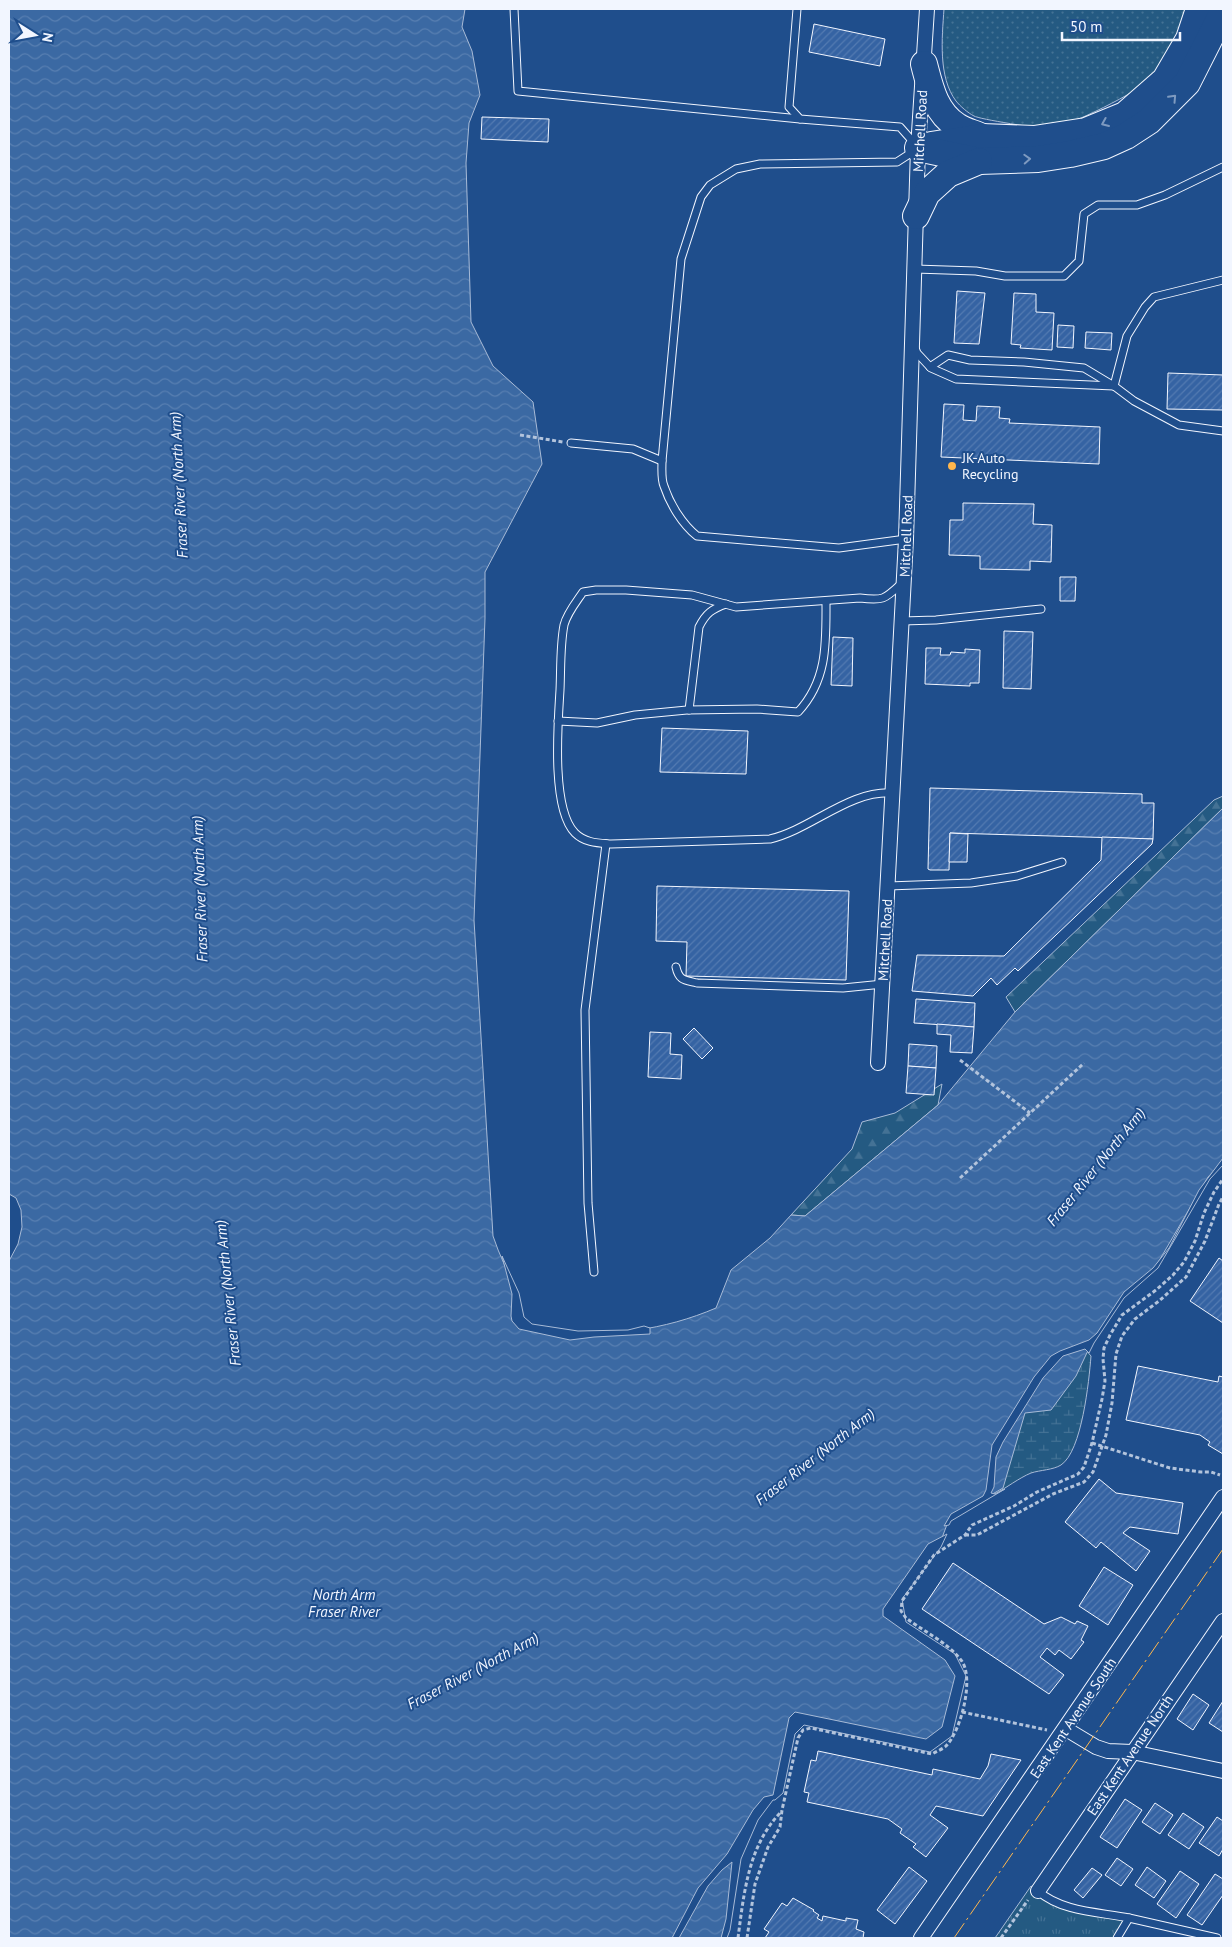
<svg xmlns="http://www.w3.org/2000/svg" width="1232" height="1947" font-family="'PT Sans',sans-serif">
<defs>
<pattern id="grass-dots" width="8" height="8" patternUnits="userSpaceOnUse" patternTransform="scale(1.25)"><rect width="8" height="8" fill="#245a82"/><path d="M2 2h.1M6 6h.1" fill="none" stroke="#447295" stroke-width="1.8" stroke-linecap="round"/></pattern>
<pattern id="forest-firs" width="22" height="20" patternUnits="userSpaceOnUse" patternTransform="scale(1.25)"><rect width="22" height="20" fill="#245a82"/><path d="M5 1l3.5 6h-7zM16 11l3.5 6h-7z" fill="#447295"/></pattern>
<pattern id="wetland-marsh" width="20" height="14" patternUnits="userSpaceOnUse" patternTransform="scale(1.25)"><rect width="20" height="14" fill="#245a82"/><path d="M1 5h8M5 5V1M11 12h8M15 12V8" fill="none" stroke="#447295"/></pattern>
<pattern id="park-tufts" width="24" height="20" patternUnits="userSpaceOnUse" patternTransform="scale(1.25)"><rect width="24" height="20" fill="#245a82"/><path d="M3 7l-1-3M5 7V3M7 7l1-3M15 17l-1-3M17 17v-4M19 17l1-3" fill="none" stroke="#447295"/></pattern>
<pattern id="water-waves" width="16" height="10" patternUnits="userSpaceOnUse" patternTransform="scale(1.25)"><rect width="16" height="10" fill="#3b69a3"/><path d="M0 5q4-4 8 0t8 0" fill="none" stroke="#587fb1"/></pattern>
<pattern id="building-hatch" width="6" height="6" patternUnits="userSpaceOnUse" patternTransform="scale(1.25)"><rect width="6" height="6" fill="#3563a3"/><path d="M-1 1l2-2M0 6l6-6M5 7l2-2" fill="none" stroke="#537ab1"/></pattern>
</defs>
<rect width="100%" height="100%" fill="#1f4e8c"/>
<path fill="url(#grass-dots)" stroke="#a8bbd7" d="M944,9H1187C1183,23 1164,68 1154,77C1140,91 1068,127 1049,129C1042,129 978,119 974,116C968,113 960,106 956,101C938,77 942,38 944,9Z"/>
<g fill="url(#forest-firs)" stroke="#a8bbd7">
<polygon points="1223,796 1223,808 1015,1012 1006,997 1214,800"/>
<polygon points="942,1084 938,1105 805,1216 791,1215 852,1149 862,1122 895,1113"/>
</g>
<path fill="url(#wetland-marsh)" stroke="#a8bbd7" d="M1085,1349L1091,1356C1089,1381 1082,1451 1061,1465C1053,1470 1040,1470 1031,1473C1019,1478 1006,1488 995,1494L991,1493L1027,1404Z"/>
<polygon fill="url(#park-tufts)" stroke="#a8bbd7" points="1031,1886 1056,1903 1129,1918 1117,1938 995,1938"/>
<path fill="url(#water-waves)" stroke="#a8bbd7" d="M9,9H465L462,27L472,51L480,95L469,123L466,163L471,322L493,366L533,402L542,464L485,572V618L474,920L493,1236C499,1255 509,1273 516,1292C520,1300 518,1311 522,1318C528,1329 542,1328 553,1330C607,1338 665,1330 716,1308L731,1270L770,1238L791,1215L805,1216L938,1105L1015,1012L1223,808V1161L1208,1177L1156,1266L1122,1297L1092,1342L1076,1376L1051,1410L1025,1413L1003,1488L949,1519L939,1546L899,1598L904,1623L964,1676L950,1735L931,1750L803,1722L793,1733L781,1792L770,1801L756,1819L739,1858L725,1938H9Z"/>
<g fill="#1f4e8c" stroke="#a8bbd7">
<polygon points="1223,1158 1223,1165 1210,1179 1158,1268 1124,1298 1094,1343 1089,1353 1085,1349 1063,1356 1043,1378 1003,1442 996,1457 994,1487 991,1493 995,1494 1005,1489 951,1521 949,1525 944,1526 951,1514 983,1496 986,1490 992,1445 1034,1377 1051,1356 1060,1351 1089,1340 1097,1333 1124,1292 1153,1268 1169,1248 1199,1190"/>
<polygon points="9,1194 16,1198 21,1210 22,1227 18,1244 9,1261"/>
<polygon points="502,1256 519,1293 524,1317 532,1324 578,1331 628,1330 644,1326 650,1328 650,1334 594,1337 570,1340 519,1329 512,1321 511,1316 512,1294"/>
<polygon points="947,1534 941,1547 902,1599 906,1622 955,1654 966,1676 952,1736 930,1752 804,1725 795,1734 783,1793 775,1800 773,1800 758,1820 741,1859 730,1930 727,1938 721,1938 726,1919 732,1862 722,1870 708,1886 679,1938 672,1938 698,1888 727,1854 753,1810 764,1797 773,1795 789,1718 795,1712 926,1739 942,1727 955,1676 945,1660 883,1616 883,1609 928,1544"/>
</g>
<g fill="url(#building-hatch)" stroke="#f2f6ff">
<polygon points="814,24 885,39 880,66 809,52"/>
<polygon points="482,117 549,119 548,142 481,139"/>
<polygon points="957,291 985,293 979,344 954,343"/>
<polygon points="1014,293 1036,294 1036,312 1054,313 1052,350 1020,348 1021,345 1011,344"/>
<polygon points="1058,325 1074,326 1073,348 1057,347"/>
<polygon points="1086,332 1112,333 1111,350 1085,348"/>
<polygon points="1168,373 1223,375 1223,410 1167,409"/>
<polygon points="944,404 964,405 963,420 976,421 977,406 1000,407 999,418 1010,419 1009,423 1100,427 1099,464 941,457"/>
<polygon points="963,503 1034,504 1033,524 1052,525 1051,562 1030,561 1030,570 980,569 980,556 949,555 950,520 963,520"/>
<polygon points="1060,577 1076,577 1075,601 1060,601"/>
<polygon points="1004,631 1033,632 1031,689 1003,688"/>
<polygon points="833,637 853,638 852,686 831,685"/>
<polygon points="926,648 941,648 940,655 950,655 951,652 965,653 965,649 980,650 979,683 970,683 970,686 925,684"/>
<polygon points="662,728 748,731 746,774 660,772"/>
<polygon points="930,788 1142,794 1142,803 1154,803 1153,839 950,833 949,870 930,870 928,869"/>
<polygon points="950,833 968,834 967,862 949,862"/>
<polygon points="1102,837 1153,839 1152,844 1018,971 1015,968 997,985 991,978 973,996 912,991 917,955 1004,956 1101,860"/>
<polygon points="657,886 849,891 846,980 686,976 687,942 656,941"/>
<polygon points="916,999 975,1003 974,1027 914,1023"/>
<polygon points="937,1024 974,1027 972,1053 950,1052 951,1035 937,1034"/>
<polygon points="694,1028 713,1048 702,1059 683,1039"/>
<polygon points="650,1032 671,1033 670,1054 682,1055 681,1079 648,1077"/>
<polygon points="909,1044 937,1046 936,1068 908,1066"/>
<polygon points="908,1066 936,1068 934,1095 906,1093"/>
<polygon points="1219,1258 1223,1261 1223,1323 1190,1301"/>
<polygon points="1138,1366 1218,1382 1219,1376 1223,1377 1223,1454 1208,1445 1210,1442 1200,1435 1126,1420"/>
<polygon points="1099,1479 1116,1493 1183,1503 1178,1534 1130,1527 1123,1533 1150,1551 1136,1571 1101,1542 1096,1548 1065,1522"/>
<polygon points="953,1563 1044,1624 1061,1617 1075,1624 1077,1621 1088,1626 1081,1640 1084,1642 1071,1659 1059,1650 1055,1655 1047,1648 1040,1657 1064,1675 1049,1694 922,1609"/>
<polygon points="1104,1567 1133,1585 1108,1625 1079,1606"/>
<polygon points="1193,1694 1209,1705 1193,1730 1177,1719"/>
<polygon points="1223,1701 1223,1732 1209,1723"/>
<polygon points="818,1751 932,1775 933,1769 980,1779 988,1766 991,1754 1021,1760 983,1816 936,1806 930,1815 948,1828 926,1857 913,1847 916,1844 900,1833 902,1829 888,1819 807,1802 809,1793 804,1792 811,1760 816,1761"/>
<polygon points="1125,1799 1142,1810 1117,1848 1100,1837"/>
<polygon points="1155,1803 1173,1815 1160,1834 1142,1822"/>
<polygon points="1183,1813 1204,1827 1189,1849 1168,1835"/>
<polygon points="1217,1817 1223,1821 1223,1849 1219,1856 1199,1843"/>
<polygon points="1117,1858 1133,1869 1121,1886 1105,1875"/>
<polygon points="909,1867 927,1881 895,1924 877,1910"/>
<polygon points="1147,1867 1166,1881 1154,1898 1135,1885"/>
<polygon points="1092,1868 1102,1875 1083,1898 1074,1890"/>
<polygon points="1180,1871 1199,1884 1176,1918 1157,1904"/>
<polygon points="1215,1874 1223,1879 1223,1895 1202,1925 1187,1915"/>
<polygon points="793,1898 814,1910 813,1911 819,1915 817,1918 822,1921 823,1916 846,1921 846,1918 858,1920 856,1929 864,1932 863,1938 765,1938 769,1932 764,1929 782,1903 787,1906"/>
</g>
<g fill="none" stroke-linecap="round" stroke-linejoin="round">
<g stroke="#f2f6ff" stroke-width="9">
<g id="service">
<polyline points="514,9 518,91 800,119"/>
<polyline points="797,9 789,107 800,119 900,127 915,144"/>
<polyline points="915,269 976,271 1005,276 1064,276 1079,261 1084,214 1098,205 1137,205 1165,195 1223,167"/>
<polyline points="915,348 917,353 931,368 956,379 1114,386"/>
<polyline points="930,367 948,355 970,360 1024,362 1084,368 1114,386 1134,401 1179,425 1223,431"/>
<polyline points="1114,386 1127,336 1145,307 1154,297 1223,280"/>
<polyline points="571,443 633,449 662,461"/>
<path d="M906,539L839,548L697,536C682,524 670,504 664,486C661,479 662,469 662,461L681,259L701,197L710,185L736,169L760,164L897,162L914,151"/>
<polyline points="902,621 936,620 1041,609"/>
<path d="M689,710L699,627C706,613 712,609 726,604"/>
<path d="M558,721L597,723L635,715L687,710L757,709L798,712C828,680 826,642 826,601"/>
<path d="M893,793C849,790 812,829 770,839L611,844C598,843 585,843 575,833C551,809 558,723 560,690C561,669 560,646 564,625C567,613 577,601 583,592L596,590H626L692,595L736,607L860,598C884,601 885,599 902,583"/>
<polyline points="888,886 971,883 1017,876 1062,862"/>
<path d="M676,967C679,981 685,980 697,983L843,988L883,984"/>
<polyline points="594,1272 588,1203 585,1010 606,844"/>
<path d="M1038,1891C1062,1912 1099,1912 1129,1918L1117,1938"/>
<polyline points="1129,1918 1217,1938"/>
</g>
</g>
<g stroke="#f2f6ff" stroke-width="16">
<g id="minor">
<polyline points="878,1063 906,539 918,148 927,9"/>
<polyline points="1066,1729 1096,1747 1108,1751 1132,1752 1223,1771"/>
<polyline points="1038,1891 1223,1621"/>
<polyline points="921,1938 1223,1497"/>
</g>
</g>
<g stroke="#f2f6ff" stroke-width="28">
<g id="motorway">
<path d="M924,64C930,87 935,112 957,126C964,131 974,133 982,137"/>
<polyline points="931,145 982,137 1034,139 1086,131 1125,115 1165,80 1189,39 1199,9"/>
<polyline points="918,148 979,161 1038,159 1070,154 1104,146 1126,136 1149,121 1187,83 1223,12"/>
<polyline points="916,216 927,193 948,174 979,161"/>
</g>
</g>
<g stroke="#b3c4dc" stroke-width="3" stroke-dasharray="4 2.5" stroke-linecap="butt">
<polyline points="520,435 563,442"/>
<polyline points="960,1060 1030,1113"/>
<polyline points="960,1178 1084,1063"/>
<polyline points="1092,1443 1170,1468 1201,1472 1211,1472 1220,1475"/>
<polyline points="965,1535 977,1535 1053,1494 1084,1482 1093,1472 1106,1435 1112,1403 1116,1354 1122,1336 1135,1319 1159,1301 1186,1277 1205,1241 1219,1204 1223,1197"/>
<polyline points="962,1712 1047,1730"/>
<path d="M738,1938C744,1893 748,1845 782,1811"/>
<path d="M747,1938L755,1884L768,1847L780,1827L782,1810L798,1738L803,1730L811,1728L932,1754C937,1751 943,1749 946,1746C961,1731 975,1677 961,1660C947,1642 923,1631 906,1618L901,1611L902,1601L934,1555L965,1535L972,1525L1014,1506L1037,1492L1078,1474L1084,1467L1092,1443L1102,1399L1105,1381L1103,1359L1104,1348L1110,1335L1122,1315L1156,1290L1173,1275L1184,1262L1195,1241L1204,1213L1214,1192L1223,1179"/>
<polyline points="1001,1938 1028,1900"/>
</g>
<use href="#service" stroke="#1f4e8c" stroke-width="7"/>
<use href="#minor" stroke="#1f4e8c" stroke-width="14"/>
<use href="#motorway" stroke="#1f4e8c" stroke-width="26"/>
<polyline stroke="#ffb74d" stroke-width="1" stroke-dasharray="18 4 2.5 4" stroke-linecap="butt" points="954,1938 1223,1549"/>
</g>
<defs><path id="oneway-chevron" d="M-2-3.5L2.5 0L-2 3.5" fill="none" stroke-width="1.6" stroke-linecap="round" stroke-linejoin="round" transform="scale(1.25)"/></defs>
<g stroke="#7e9ac0">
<use href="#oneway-chevron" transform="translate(1173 98) rotate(-47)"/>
<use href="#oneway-chevron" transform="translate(1105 123) rotate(157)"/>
<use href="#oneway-chevron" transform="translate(1027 159) rotate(-3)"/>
</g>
<circle fill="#ffb74d" stroke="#1f4e8c" stroke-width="2" cx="952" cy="466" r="5"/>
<g text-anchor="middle" stroke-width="4" stroke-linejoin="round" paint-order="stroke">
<g font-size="14" fill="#f2f6ff" stroke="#1f4e8c">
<text transform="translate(920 131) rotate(-87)" y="5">Mitchell Road</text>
<text transform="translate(906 536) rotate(-88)" y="5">Mitchell Road</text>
<text transform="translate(885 940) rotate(-87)" y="5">Mitchell Road</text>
<text transform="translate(1073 1718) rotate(-56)" y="5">East Kent Avenue South</text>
<text transform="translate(1130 1755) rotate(-56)" y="5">East Kent Avenue North</text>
</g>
<g font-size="14" fill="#f2f6ff" stroke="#1f4e8c" text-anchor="start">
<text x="962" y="463">JK Auto<tspan x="962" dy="16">Recycling</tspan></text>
</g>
<g font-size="15" font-style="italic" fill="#f2f6ff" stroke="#1f4e8c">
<text transform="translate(179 485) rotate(-93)" y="5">Fraser River (North Arm)</text>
<text transform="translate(200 889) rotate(-92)" y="5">Fraser River (North Arm)</text>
<text transform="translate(1096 1167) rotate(-51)" y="5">Fraser River (North Arm)</text>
<text transform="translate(228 1293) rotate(-96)" y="5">Fraser River (North Arm)</text>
<text transform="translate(815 1457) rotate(-38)" y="5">Fraser River (North Arm)</text>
<text x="344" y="1600">North Arm<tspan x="344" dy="17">Fraser River</tspan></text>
<text transform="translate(473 1671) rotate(-28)" y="5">Fraser River (North Arm)</text>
</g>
</g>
<rect width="1232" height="1947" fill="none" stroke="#f2f6ff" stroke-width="20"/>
<g transform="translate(35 35) rotate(101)" stroke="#1f4e8c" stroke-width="4" paint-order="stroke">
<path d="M0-4L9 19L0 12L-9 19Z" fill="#f2f6ff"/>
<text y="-8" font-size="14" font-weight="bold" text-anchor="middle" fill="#f2f6ff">N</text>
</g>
<path d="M1062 32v8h118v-8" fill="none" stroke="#f2f6ff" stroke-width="2.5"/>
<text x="1070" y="32" font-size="15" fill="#f2f6ff" stroke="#1f4e8c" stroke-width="4" paint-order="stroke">50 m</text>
</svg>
